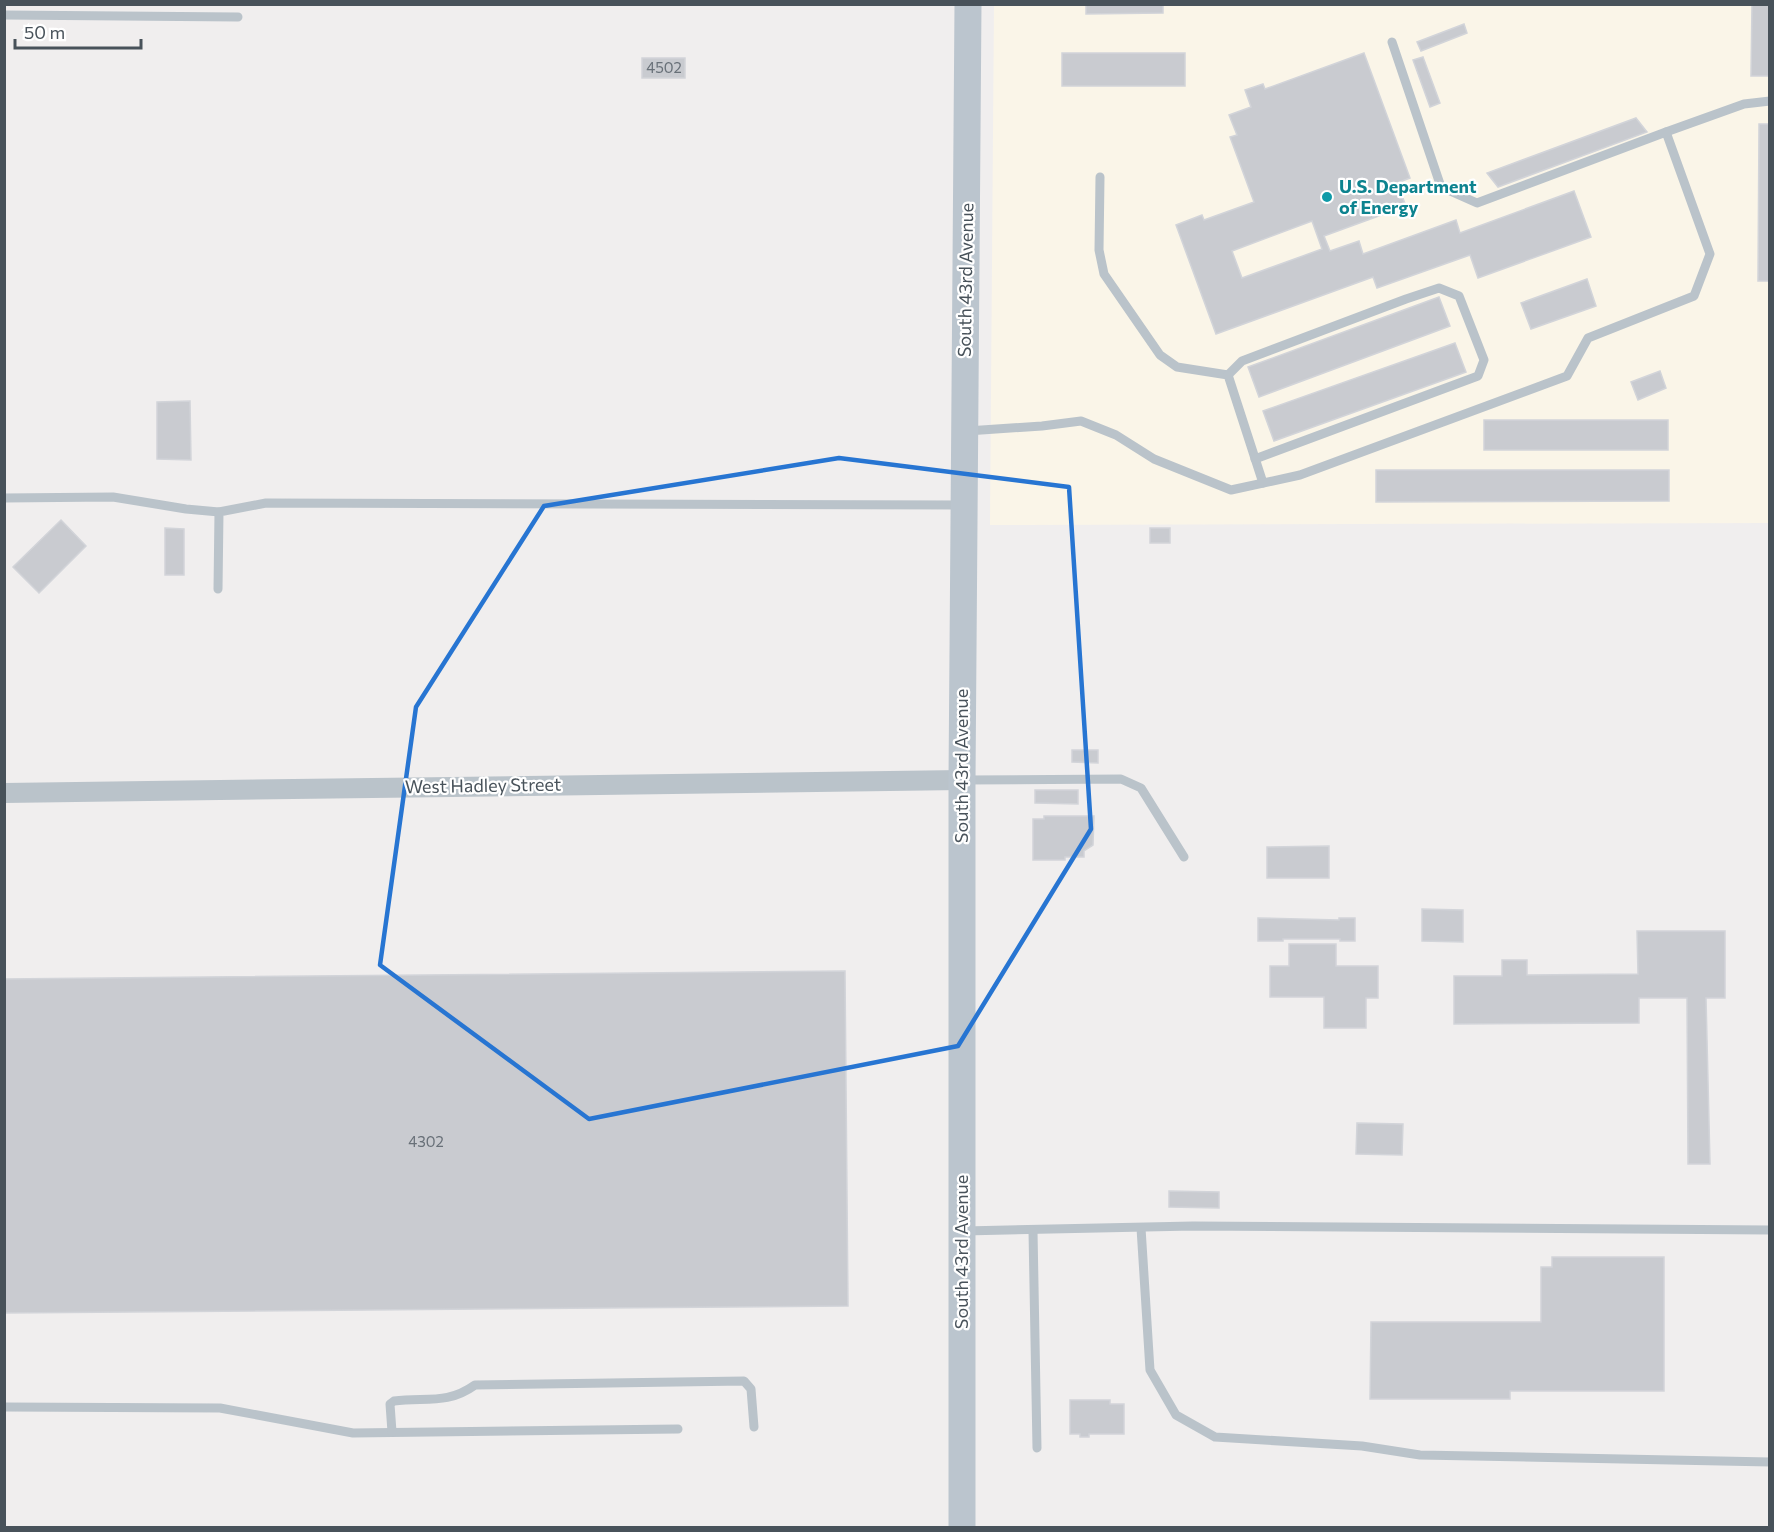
<svg xmlns="http://www.w3.org/2000/svg" width="1774" height="1532" font-family="Commissioner,sans-serif">
<rect width="100%" height="100%" fill="#f0eeee"/>
<polygon fill="#faf5e8" points="994,5 1769,5 1769,523 990,525"/>
<g fill="#c9cbd0" stroke="#d2d4d9" stroke-width="1.5" fill-rule="evenodd">
<polygon points="1086,4 1163,4 1163,13 1086,14"/>
<polygon points="1752,4 1770,4 1770,76 1751,76"/>
<polygon points="1464,24 1467,33 1421,51 1417,42"/>
<rect x="1062" y="53" width="123" height="33"/>
<path d="M1364,53L1410,178L1397,183L1406,206L1324,236L1330,251L1359,241L1363,254L1456,220L1460,233L1574,191L1591,237L1478,278L1470,255L1377,288L1373,277L1216,334L1176,225L1202,215L1204,220L1254,202L1230,137L1237,135L1229,115L1251,107L1245,90L1263,84L1265,89ZM1312,221L1322,249L1242,278L1232,251Z"/>
<polygon points="1423,57 1440,103 1430,107 1413,60"/>
<rect x="642" y="58" width="43" height="20"/>
<polygon points="1636,118 1647,132 1498,187 1487,173"/>
<polygon points="1759,124 1770,124 1770,281 1758,281"/>
<polygon points="1587,279 1596,306 1531,329 1521,303"/>
<polygon points="1439,297 1450,326 1259,397 1248,367"/>
<polygon points="1455,343 1466,372 1274,441 1263,411"/>
<polygon points="1660,371 1666,388 1638,400 1631,382"/>
<polygon points="190,401 191,460 157,459 157,402"/>
<rect x="1484" y="420" width="184" height="30"/>
<polygon points="1376,470 1669,470 1669,501 1376,502"/>
<polygon points="61,520 86,546 39,593 13,567"/>
<polygon points="165,528 184,529 184,575 165,575"/>
<rect x="1150" y="528" width="20" height="15"/>
<polygon points="1072,750 1098,750 1098,763 1072,762"/>
<polygon points="1035,790 1078,790 1078,804 1035,803"/>
<polygon points="1044,816 1094,816 1093,845 1084,851 1084,857 1065,857 1065,860 1033,860 1033,819 1044,819"/>
<polygon points="1329,846 1329,878 1267,878 1267,847"/>
<polygon points="1422,909 1463,910 1463,942 1422,941"/>
<polygon points="1258,918 1339,920 1339,918 1355,918 1355,941 1340,941 1340,939 1283,939 1283,941 1258,941"/>
<polygon points="1637,931 1725,931 1725,998 1706,998 1710,1164 1688,1164 1687,998 1639,998 1639,1023 1454,1024 1454,976 1502,976 1502,960 1527,960 1527,975 1638,974"/>
<polygon points="1289,944 1336,944 1336,966 1378,966 1378,998 1366,998 1366,1028 1324,1028 1324,997 1270,997 1270,966 1289,966"/>
<polygon points="845,971 848,1306 4,1313 4,979"/>
<polygon points="1357,1123 1403,1124 1402,1155 1356,1154"/>
<polygon points="1169,1191 1219,1192 1219,1208 1169,1207"/>
<polygon points="1552,1257 1664,1257 1664,1391 1510,1391 1510,1399 1370,1399 1371,1322 1541,1322 1541,1267 1552,1267"/>
<polygon points="1070,1400 1110,1400 1110,1404 1124,1404 1124,1434 1089,1434 1089,1437 1080,1437 1080,1434 1070,1434"/>
</g>
<g fill="none" stroke-linecap="round" stroke-linejoin="round">
<g stroke="#bac3ca" stroke-width="9">
<polyline points="4,15 238,17"/>
<polyline points="1666,132 1744,104 1770,101"/>
<polyline points="1100,177 1099,250 1104,274 1160,355 1177,367 1228,375 1263,483"/>
<polyline points="1228,375 1242,361 1406,299 1439,288 1459,296 1484,360 1478,376 1255,459"/>
<polyline points="967,431 1042,426 1081,421 1116,435 1154,459 1231,490 1300,475 1567,376 1588,338 1694,296 1710,254 1666,132 1477,203 1441,187 1392,42"/>
<polyline points="4,498 113,497 186,509 219,512"/>
<polyline points="218,589 219,512 266,503 962,505"/>
<polyline points="964,780 1121,779 1141,788 1184,857"/>
<polyline points="1141,1228 1150,1370 1176,1415 1215,1437 1362,1446 1420,1455 1770,1462"/>
<polyline points="964,1231 1193,1226 1770,1230"/>
<polyline points="1033,1231 1037,1448"/>
<polyline points="4,1407 220,1408 353,1433 678,1429"/>
<path d="M392,1432L390,1404L394,1401C426,1397 447,1405 475,1385L744,1381L751,1389L754,1427"/>
</g>
<polyline stroke="#bac3ca" stroke-width="20" points="4,793 962,780"/>
<polyline stroke="#bbc5ce" stroke-width="27" points="962,1528 962,780 968,4"/>
</g>
<path fill="none" stroke="#2775d2" stroke-width="4.5" stroke-linejoin="round" d="M839,458L1069,487L1091,829L958,1046L589,1119L380,965L416,707L544,506Z"/>
<circle fill="#0f9aa8" stroke="#fff" stroke-width="2" cx="1327" cy="197" r="6"/>
<g text-anchor="middle" stroke-width="4.5" stroke-linejoin="round" paint-order="stroke">
<g font-size="15" fill="#687078">
<text x="664" y="73">4502</text>
<text x="426" y="1147">4302</text>
</g>
<g font-size="18" font-weight="bold" fill="#0d838f" stroke="#fff" text-anchor="start">
<text x="1339" y="193">U.S. Department<tspan x="1339" dy="21">of Energy</tspan></text>
</g>
<g font-size="18" fill="#48525a" stroke="#fff">
<text transform="translate(966 280) rotate(-89)" y="6">South 43rd Avenue</text>
<text transform="translate(962 766) rotate(-90)" y="6">South 43rd Avenue</text>
<text transform="translate(483 786) rotate(-1)" y="6">West Hadley Street</text>
<text transform="translate(962 1252) rotate(-90)" y="6">South 43rd Avenue</text>
</g>
</g>
<rect width="1774" height="1532" fill="none" stroke="#48525a" stroke-width="12"/>
<path d="M15 39v9h126v-9" fill="none" stroke="#48525a" stroke-width="3"/>
<text x="24" y="39" font-size="18" fill="#48525a" stroke="#ffffff" stroke-width="4.5" paint-order="stroke">50 m</text>
</svg>
